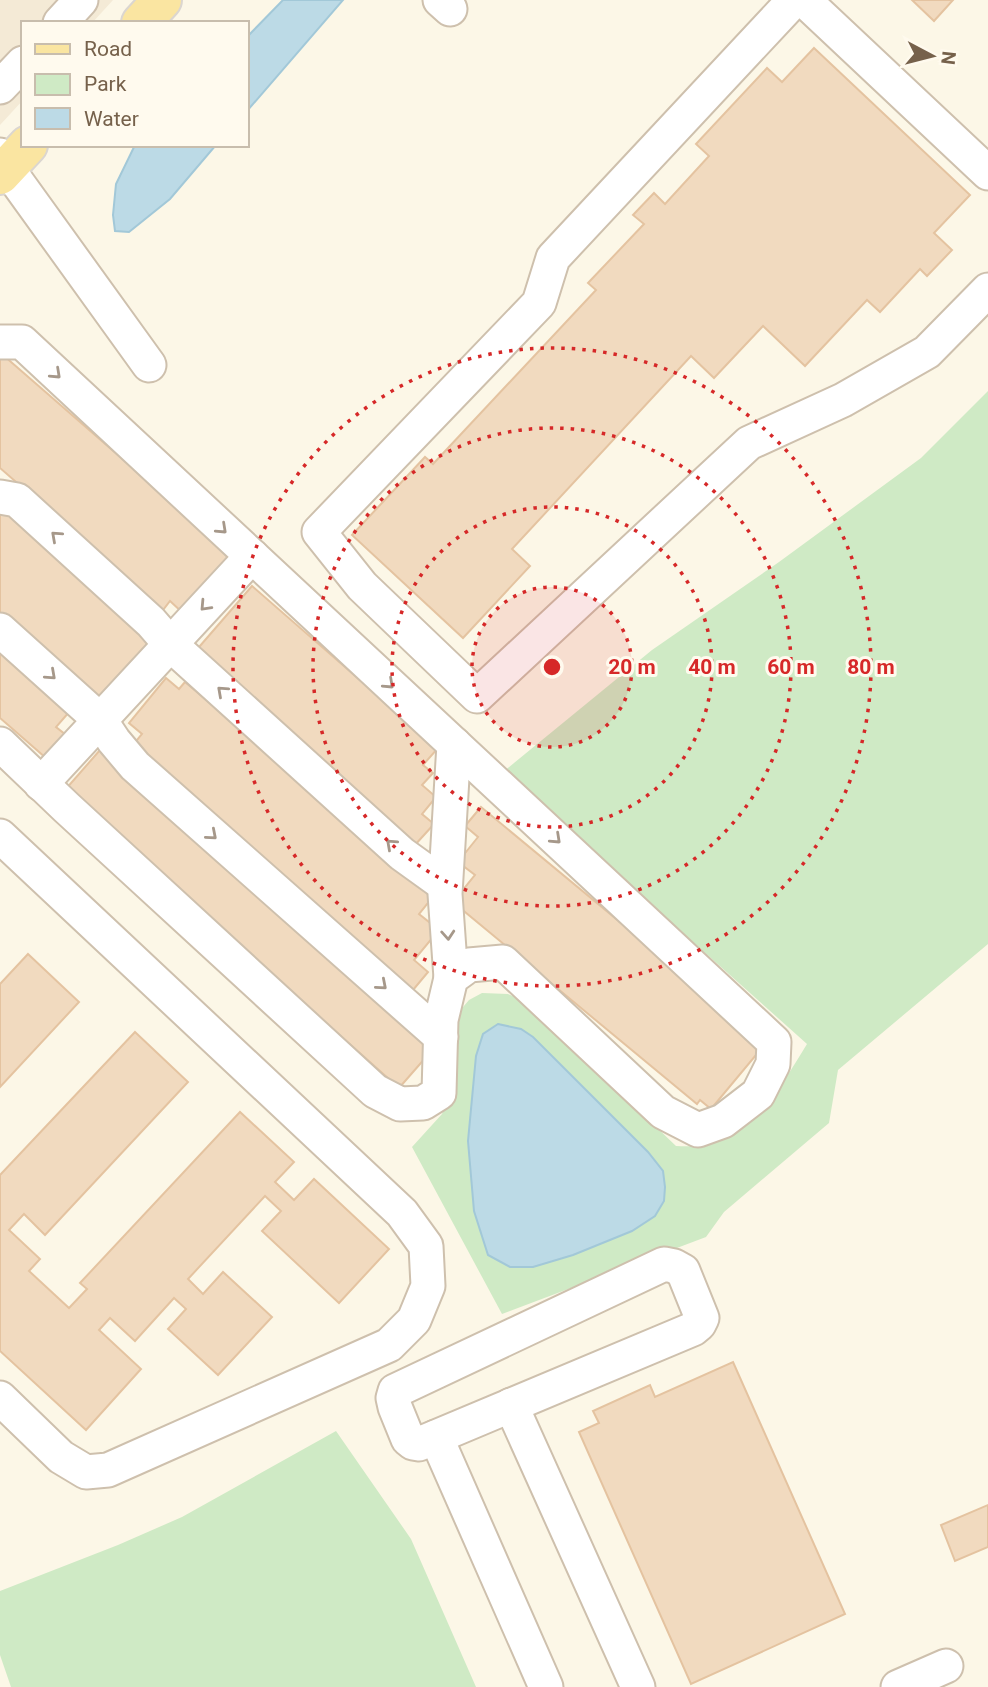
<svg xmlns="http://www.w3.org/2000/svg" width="988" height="1687" font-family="Roboto,sans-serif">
<rect width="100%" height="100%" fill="#fcf7e7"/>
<polygon fill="#f4ead6" points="0,0 113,0 92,23 23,23 23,100 0,125"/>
<g fill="#cfeac5">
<path d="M988,391V944L838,1070L829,1123L724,1212L706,1237L502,1314L412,1147L442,1114L449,1096L458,1013L469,1000L482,993L508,994L526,1002L676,1146C705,1148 719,1142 742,1124C775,1099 786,1078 807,1044L503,772L652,650L779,562L921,458Z"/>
<polygon points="336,1431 411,1539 476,1687 11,1687 0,1655 0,1591 118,1545 182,1517"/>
</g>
<g fill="#bcdae6" stroke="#a2c8d8" stroke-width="2">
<polygon points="283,0 343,0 247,111 247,37"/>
<polygon points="135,145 216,145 170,199 129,232 115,231 113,215 116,184"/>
<polygon points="498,1024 521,1029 533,1037 648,1152 663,1171 665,1187 664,1201 655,1216 632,1231 573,1255 533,1267 510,1267 488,1255 474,1211 468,1141 476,1056 483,1034"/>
</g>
<g fill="#f1dabf" stroke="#e4c3a0" stroke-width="2">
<polygon points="912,0 953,0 934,21"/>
<polygon points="814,48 970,195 934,233 952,250 927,276 920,269 880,312 867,300 805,366 763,326 714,378 691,356 512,549 530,566 463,638 352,535 425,457 433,464 596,290 588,283 644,224 633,215 654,193 665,204 709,156 696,144 767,68 782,82"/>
<polygon points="3,355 234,556 184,614 170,601 163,610 0,468 0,358"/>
<polygon points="3,506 158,637 100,706 0,621 0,509"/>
<polygon points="252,586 438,748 423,765 433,773 422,785 436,797 422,814 434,824 414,846 193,654"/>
<polygon points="0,649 70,711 56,727 66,735 46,758 0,718"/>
<polygon points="166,678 179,689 185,682 436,893 419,914 439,930 414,960 428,972 413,990 128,751 142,734 129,723"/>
<polygon points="100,750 434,1048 399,1088 65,790"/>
<polygon points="481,807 766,1043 711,1109 700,1100 697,1104 453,902 475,875 458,862 478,837 465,826"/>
<polygon points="28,954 79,1002 0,1087 0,984"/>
<polygon points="135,1032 188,1082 45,1235 24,1214 9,1230 40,1259 29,1271 69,1308 87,1289 80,1283 240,1112 294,1162 275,1182 294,1200 314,1179 389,1249 339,1303 262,1231 281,1211 265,1196 188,1279 203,1294 223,1272 272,1317 218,1375 168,1329 186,1309 174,1298 135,1341 110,1318 99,1330 141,1369 86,1430 0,1351 0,1175"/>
<polygon points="733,1362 845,1614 691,1684 579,1432 599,1423 593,1411 650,1385 655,1397"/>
<polygon points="988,1505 988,1547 955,1561 941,1525"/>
</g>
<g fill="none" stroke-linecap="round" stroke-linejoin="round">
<g stroke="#cec0ad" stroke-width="37">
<g id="minor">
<polyline points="440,0 450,9"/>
<polyline points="794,0 553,258 539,303 319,532 362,586 477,696 749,443 843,400 927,352 988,290"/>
<polyline points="804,0 988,173"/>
<polyline points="60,23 81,0"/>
<polyline points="0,87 23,63"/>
<polyline points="0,155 7,168 149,365"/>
<polyline points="0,342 22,342 774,1042 773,1064 758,1094 723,1121 698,1130 663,1112 503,962 469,965 451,978 441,1020 439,1093 423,1103 400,1104 375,1091 67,808 0,744"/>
<polyline points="0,497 17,500 151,622 170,644 402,854 445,885"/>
<polyline points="0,630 100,720 114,741 135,766 441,1037"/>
<polyline points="41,784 252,556"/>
<polyline points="0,836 402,1213 426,1246 428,1286 414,1320 389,1345 108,1470 86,1472 61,1457 0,1398"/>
<polyline points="451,978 445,894 454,744"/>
<polygon points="664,1264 674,1266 683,1271 702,1318 699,1324 693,1329 419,1444 413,1443 408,1439 395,1407 393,1398 395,1391"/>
<polyline points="511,1405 638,1687"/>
<polyline points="436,1437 546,1687"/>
<polyline points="898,1687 946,1666"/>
</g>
</g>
<g stroke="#dbd6d0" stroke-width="42">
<g id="major">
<polyline points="141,23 162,0"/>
<polyline points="0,175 28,145"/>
</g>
</g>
<use href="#minor" stroke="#fff" stroke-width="33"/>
<use href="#major" stroke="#fae5a1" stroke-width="38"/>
</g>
<defs><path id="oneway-chevron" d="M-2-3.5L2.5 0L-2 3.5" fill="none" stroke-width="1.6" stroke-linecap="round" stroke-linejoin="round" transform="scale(1.75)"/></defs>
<g stroke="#a6988a">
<use href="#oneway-chevron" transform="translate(56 374) rotate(43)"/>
<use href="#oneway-chevron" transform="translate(222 529) rotate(43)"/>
<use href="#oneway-chevron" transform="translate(56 536) rotate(-138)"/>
<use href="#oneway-chevron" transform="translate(205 606) rotate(133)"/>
<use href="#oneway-chevron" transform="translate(51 675) rotate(42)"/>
<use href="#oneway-chevron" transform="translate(389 684) rotate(43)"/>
<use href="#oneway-chevron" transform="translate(222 691) rotate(-138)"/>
<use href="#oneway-chevron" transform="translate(212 835) rotate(41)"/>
<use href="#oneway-chevron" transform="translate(556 839) rotate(43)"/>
<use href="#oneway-chevron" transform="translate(391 844) rotate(-138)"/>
<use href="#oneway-chevron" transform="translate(448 935) rotate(86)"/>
<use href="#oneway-chevron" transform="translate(382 985) rotate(41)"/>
</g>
<circle cx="552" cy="667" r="80" fill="#d62828" fill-opacity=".12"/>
<g fill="none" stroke="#d62828" stroke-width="3.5" stroke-dasharray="3.5 7">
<circle cx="552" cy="667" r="80"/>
<circle cx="552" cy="667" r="160"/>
<circle cx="552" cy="667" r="239"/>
<circle cx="552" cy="667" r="319"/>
</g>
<circle cx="552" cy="667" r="10" fill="#d62828" stroke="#fffaee" stroke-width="3.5"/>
<g font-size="21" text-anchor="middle" font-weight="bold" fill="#d62828" stroke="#fffaee" stroke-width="6" stroke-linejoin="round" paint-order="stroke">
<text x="632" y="674">20 m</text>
<text x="712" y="674">40 m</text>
<text x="791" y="674">60 m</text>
<text x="871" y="674">80 m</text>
</g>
<rect x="21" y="21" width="228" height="126" fill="#fffaee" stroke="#c8bdad" stroke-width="2"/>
<rect x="35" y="44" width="35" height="10" fill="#fae5a1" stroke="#c8bdad" stroke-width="2"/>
<text x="84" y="56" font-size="21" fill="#76614b">Road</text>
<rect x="35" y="74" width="35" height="21" fill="#cfeac5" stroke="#c8bdad" stroke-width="2"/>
<text x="84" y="91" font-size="21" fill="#76614b">Park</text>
<rect x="35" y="108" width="35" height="21" fill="#bcdae6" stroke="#c8bdad" stroke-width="2"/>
<text x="84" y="126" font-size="21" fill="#76614b">Water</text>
<g transform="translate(932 56) rotate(97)" stroke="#fffaee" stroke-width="5" paint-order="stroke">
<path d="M0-5L12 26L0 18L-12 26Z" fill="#76614b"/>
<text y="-10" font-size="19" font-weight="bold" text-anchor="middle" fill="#76614b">N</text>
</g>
</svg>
